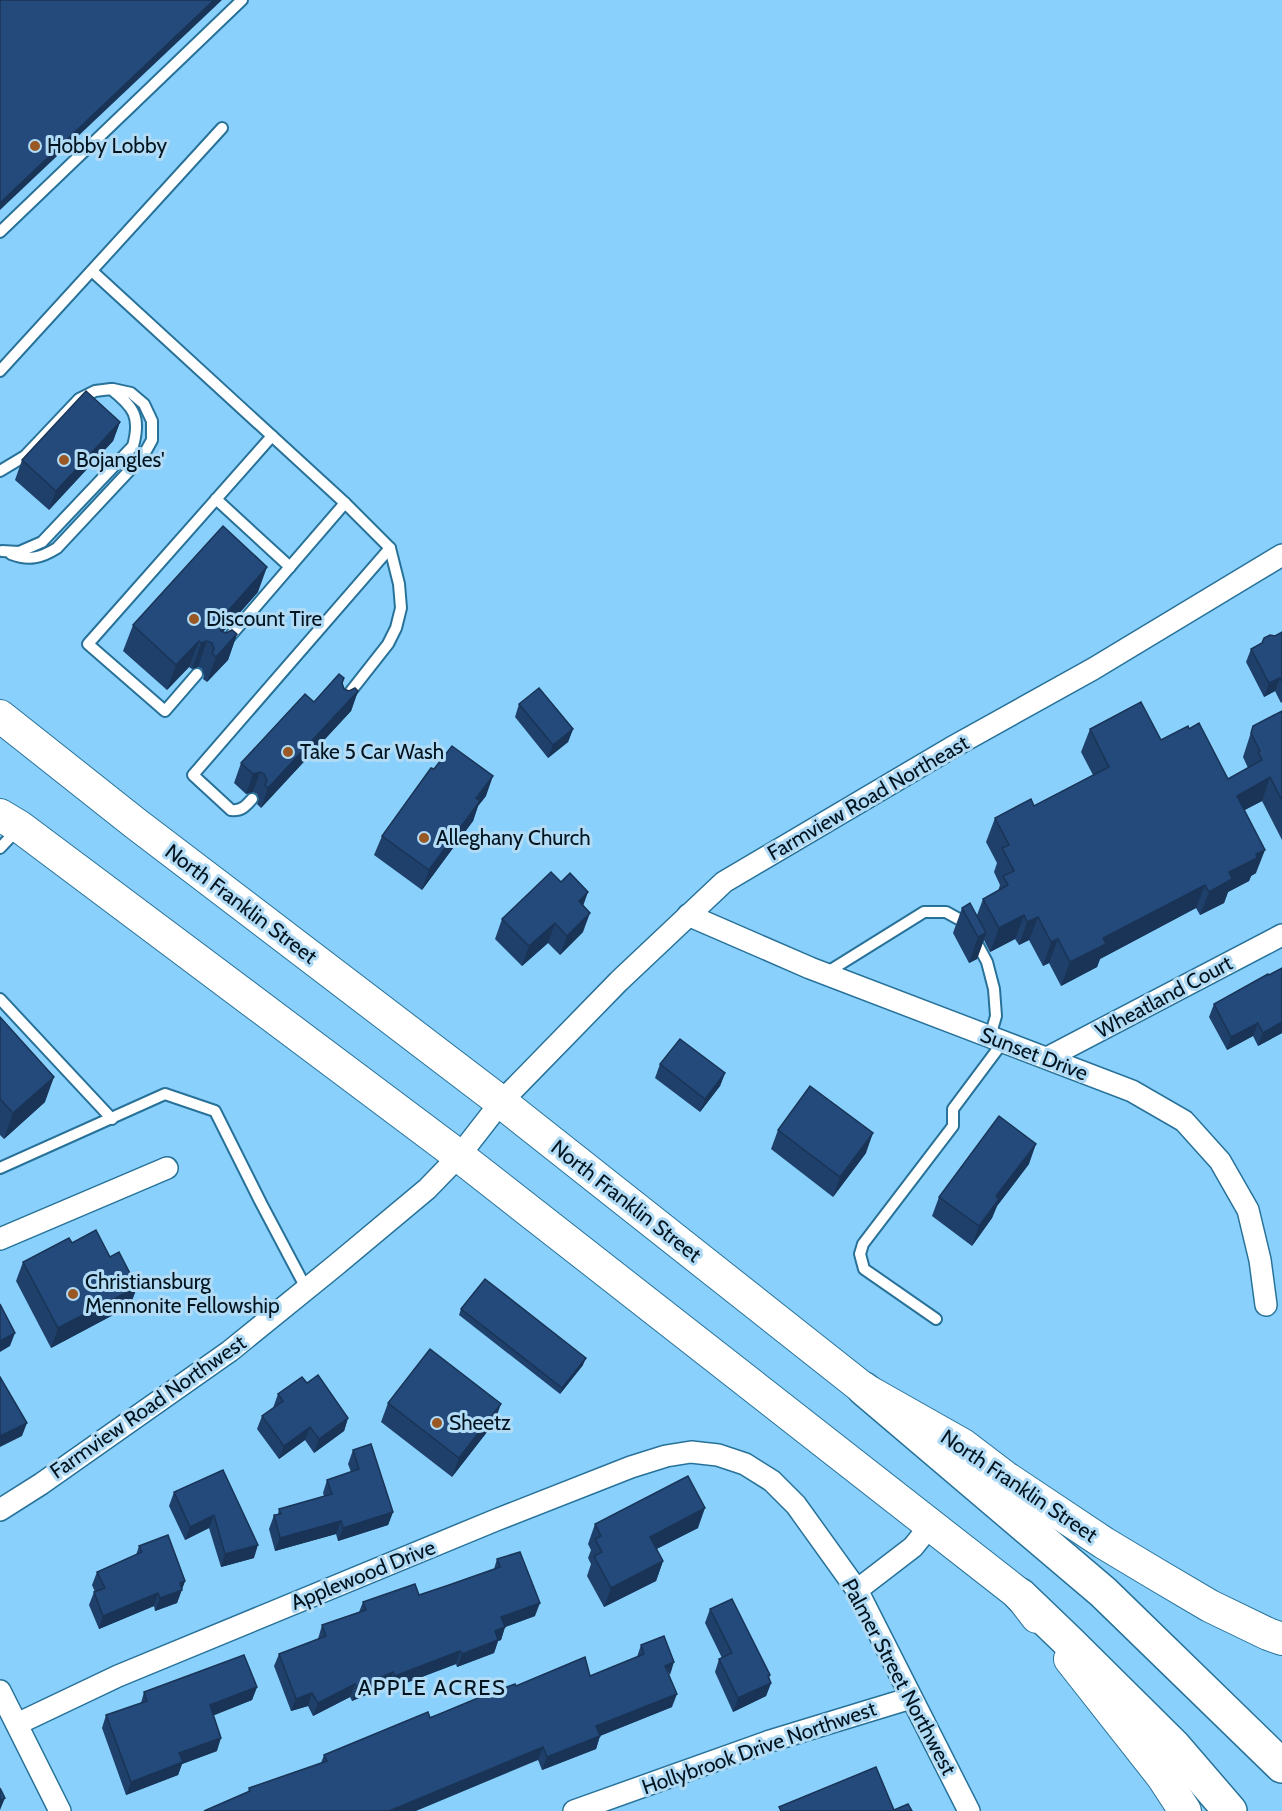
<svg xmlns="http://www.w3.org/2000/svg" width="1282" height="1811" font-family="Cabin,sans-serif">
<rect width="100%" height="100%" fill="#89d1fc"/>
<g fill="none" stroke-linecap="round" stroke-linejoin="round">
<g stroke="#287299" stroke-width="14">
<g id="service">
<polyline points="0,232 242,0"/>
<polyline points="92,271 345,503 390,548 399,584 401,608 396,628 388,644 344,700"/>
<polyline points="0,371 222,128"/>
<path d="M0,471L25,456L79,399L95,391L111,389C134,407 141,417 133,446L42,542L19,552L2,551"/>
<polyline points="216,499 290,567"/>
<path d="M11,554C29,561 41,558 57,548L143,456L152,440V421L144,404L131,393L113,389"/>
<polyline points="226,641 345,503"/>
<polyline points="197,674 165,711 88,644 272,436"/>
<path d="M252,799C245,807 241,811 231,810L193,775L390,548"/>
<polyline points="0,848 17,830"/>
<polyline points="826,973 924,912 946,912 966,923 987,962 994,989 996,1016 990,1037"/>
<polyline points="0,999 112,1119"/>
<polyline points="0,1168 165,1094 215,1111 261,1203 307,1290"/>
<polyline points="936,1319 864,1269 860,1254 863,1244 953,1126 953,1109 1003,1042"/>
</g>
</g>
<g stroke="#287299" stroke-width="24">
<g id="minor">
<polyline points="688,915 810,968 1132,1091 1184,1121 1220,1161 1248,1210 1260,1260 1266,1305"/>
<polyline points="1047,1058 1282,935"/>
<polyline points="0,1239 167,1168"/>
<polyline points="0,1510 41,1484 230,1351 336,1265 427,1189 459,1156 501,1102 619,981 724,882 951,748 1093,669 1282,555"/>
<polyline points="857,1590 913,1547 930,1526"/>
<polyline points="0,1691 60,1811"/>
<polyline points="17,1724 118,1676 496,1520 631,1467 666,1456 691,1452 718,1455 745,1464 772,1481 796,1505 857,1590 969,1811"/>
<polyline points="574,1811 770,1741 911,1698"/>
</g>
</g>
<g stroke="#287299" stroke-width="34">
<g id="primary">
<polyline points="0,716 135,823 501,1102 864,1389 963,1445 1005,1477 1104,1543 1154,1573 1210,1606 1268,1634 1282,1639"/>
<polyline points="0,815 20,827 459,1156 1020,1595 1037,1617"/>
<polyline points="1070,1659 1162,1776 1185,1811"/>
</g>
</g>
<g stroke="#287299" stroke-width="36">
<g id="motorway">
<polyline points="864,1389 1103,1592 1282,1766"/>
<polyline points="1020,1595 1069,1642 1174,1746 1230,1811"/>
</g>
</g>
<use href="#service" stroke="#fff" stroke-width="10"/>
<use href="#minor" stroke="#fff" stroke-width="21"/>
<use href="#primary" stroke="#fff" stroke-width="32"/>
<use href="#motorway" stroke="#fff" stroke-width="33"/>
</g>
<g fill="#1f406a">
<polygon points="120,422 113,441 49,510 15,480 22,460"/>
<polygon points="258,592 223,632 237,634 228,660 207,682 203,679 204,675 202,669 198,667 192,669 189,667 167,690 123,651 133,625"/>
<polygon points="1282,632 1282,702 1281,703 1275,691 1264,697 1246,662 1251,649"/>
<polygon points="342,683 344,689 349,691 358,691 351,711 261,808 257,804 259,799 257,794 253,792 246,794 234,783 241,763 314,702"/>
<polygon points="519,704 573,729 568,742 548,758 515,717"/>
<polygon points="1282,711 1282,840 1262,801 1244,810 1256,873 1251,876 1249,881 1228,892 1224,903 1200,915 1196,908 1100,959 1097,967 1061,986 1049,963 1043,966 1029,940 1019,945 1015,939 990,952 984,940 977,959 969,963 953,933 962,908 977,915 983,899 998,891 1000,885 994,872 997,863 986,842 995,818 1034,806 1093,775 1081,752 1090,729 1161,740 1228,779 1248,768 1243,757 1253,726"/>
<polygon points="486,796 478,806 473,821 422,890 374,855 382,836"/>
<polygon points="584,905 583,932 560,955 548,943 522,966 495,939 502,919"/>
<polygon points="1282,968 1282,1033 1258,1046 1253,1036 1227,1050 1209,1017 1214,1004"/>
<polygon points="0,1017 45,1102 4,1139 0,1135"/>
<polygon points="660,1064 725,1073 720,1086 700,1112 655,1078"/>
<polygon points="778,1130 866,1153 833,1197 771,1149"/>
<polygon points="1029,1164 997,1206 992,1218 972,1246 932,1216 939,1197"/>
<polygon points="72,1243 110,1257 137,1287 130,1306 51,1348 16,1281 23,1262"/>
<polygon points="461,1309 583,1365 560,1394 459,1315"/>
<polygon points="307,1383 348,1418 344,1431 314,1453 305,1440 279,1459 257,1429 262,1416 273,1408 278,1394"/>
<polygon points="388,1403 494,1423 452,1477 381,1422"/>
<polygon points="353,1450 393,1512 388,1525 338,1541 336,1534 275,1551 269,1529 274,1515 278,1514 279,1509 324,1496 323,1493 327,1480 351,1472 348,1464"/>
<polygon points="223,1470 254,1558 221,1567 209,1528 185,1540 169,1506 174,1492"/>
<polygon points="595,1524 698,1528 656,1549 663,1561 656,1581 604,1607 587,1576 591,1564 588,1558 591,1550 588,1544"/>
<polygon points="139,1546 185,1581 177,1603 155,1611 154,1606 99,1629 89,1605 94,1592 95,1592 92,1585 97,1572 136,1555"/>
<polygon points="497,1559 535,1616 505,1627 501,1640 498,1641 494,1653 457,1667 456,1664 390,1689 389,1685 352,1701 350,1697 313,1716 308,1706 291,1711 274,1666 279,1654 318,1639 322,1625 359,1612 363,1602 419,1595 449,1585 494,1569"/>
<polygon points="710,1609 770,1675 769,1677 771,1683 766,1696 733,1712 715,1672 719,1659 722,1658 705,1623"/>
<polygon points="641,1645 669,1675 672,1707 600,1736 596,1749 542,1770 538,1760 248,1792 249,1788 321,1763 324,1755 516,1686 590,1676 637,1657"/>
<polygon points="257,1687 252,1700 213,1715 217,1751 182,1764 178,1775 126,1795 102,1728 106,1715 141,1703 144,1692"/>
</g>
<g fill="#193456">
<polygon points="214,0 222,0 0,210 0,203"/>
<polygon points="120,422 113,441 49,510 56,491"/>
<polygon points="267,567 258,592 211,645 221,619"/>
<polygon points="237,634 228,660 207,682 216,657"/>
<polygon points="199,641 189,667 167,690 176,665"/>
<polygon points="207,641 198,667 192,669 201,643"/>
<polygon points="1280,678 1275,691 1264,697 1269,683"/>
<polygon points="358,691 351,711 261,808 268,788"/>
<polygon points="573,729 568,742 548,758 553,745"/>
<polygon points="260,772 253,792 246,794 253,774"/>
<polygon points="493,776 486,796 478,806 473,821 422,890 429,870 476,798"/>
<polygon points="1270,777 1262,801 1228,819 1237,796"/>
<polygon points="1265,850 1256,873 1251,876 1249,881 1228,892 1224,903 1200,915 1209,892 1229,872 1256,854"/>
<polygon points="1205,885 1196,908 1100,959 1097,967 1061,986 1070,962 1103,938"/>
<polygon points="588,892 581,912 579,901"/>
<polygon points="590,913 583,932 560,955 567,936"/>
<polygon points="1024,915 1015,939 990,952 999,928"/>
<polygon points="1038,917 1029,940 1019,945 1027,922"/>
<polygon points="555,923 548,943 522,966 529,946"/>
<polygon points="986,933 977,959 969,963 978,937"/>
<polygon points="1058,939 1049,963 1043,966 1051,942"/>
<polygon points="1282,1022 1282,1033 1258,1046 1263,1033"/>
<polygon points="1258,1023 1253,1036 1227,1050 1231,1037"/>
<polygon points="725,1073 720,1086 700,1112 705,1099"/>
<polygon points="54,1077 45,1102 4,1139 13,1113"/>
<polygon points="873,1133 866,1153 833,1197 840,1177"/>
<polygon points="1036,1144 1029,1164 997,1206 992,1218 972,1246 979,1226 996,1196"/>
<polygon points="137,1287 130,1306 51,1348 58,1328"/>
<polygon points="15,1333 10,1346 0,1352 0,1341"/>
<polygon points="586,1358 583,1365 560,1394 562,1388"/>
<polygon points="501,1404 494,1423 452,1477 459,1458"/>
<polygon points="348,1418 344,1431 314,1453 319,1439"/>
<polygon points="27,1423 22,1436 0,1447 0,1436"/>
<polygon points="310,1427 305,1440 279,1459 284,1446"/>
<polygon points="705,1508 698,1528 643,1556 650,1537"/>
<polygon points="393,1512 388,1525 338,1541 343,1528"/>
<polygon points="214,1515 209,1528 185,1540 190,1527"/>
<polygon points="341,1521 336,1534 275,1551 280,1538"/>
<polygon points="258,1545 254,1558 221,1567 225,1554"/>
<polygon points="663,1561 656,1581 604,1607 611,1588"/>
<polygon points="185,1581 177,1603 155,1611 160,1598 180,1583"/>
<polygon points="158,1593 154,1606 99,1629 103,1616"/>
<polygon points="540,1603 535,1616 497,1630 501,1617"/>
<polygon points="505,1627 501,1640 498,1641 494,1653 457,1667 462,1654 495,1631"/>
<polygon points="460,1651 456,1664 390,1689 395,1676"/>
<polygon points="674,1662 670,1675 665,1666"/>
<polygon points="393,1672 389,1685 352,1701 357,1688"/>
<polygon points="770,1675 766,1685 771,1683 766,1696 733,1712 738,1698"/>
<polygon points="355,1684 350,1697 313,1716 318,1703"/>
<polygon points="257,1687 252,1700 205,1719 210,1705"/>
<polygon points="312,1693 308,1706 291,1711 296,1699"/>
<polygon points="677,1694 672,1707 592,1739 596,1726"/>
<polygon points="600,1736 596,1749 542,1770 547,1757"/>
<polygon points="221,1738 217,1751 182,1764 178,1775 126,1795 131,1782 179,1753"/>
<polygon points="543,1747 538,1760 416,1811 389,1811"/>
<polygon points="5,1798 0,1810 0,1800"/>
</g>
<g fill="#244a7b" stroke="#193456" stroke-width="1.5">
<polygon points="0,0 214,0 0,203"/>
<polygon points="86,391 120,422 56,491 22,460"/>
<polygon points="223,526 267,567 221,619 219,625 221,631 226,633 232,630 237,634 216,657 212,653 214,649 212,643 207,641 201,643 199,641 176,665 133,625"/>
<polygon points="1282,632 1282,681 1280,678 1269,683 1251,649 1262,643 1264,638 1270,635 1275,636"/>
<polygon points="339,674 344,678 342,683 344,689 349,691 355,688 358,691 268,788 265,785 267,780 264,774 260,772 253,774 241,763 305,694 314,702"/>
<polygon points="539,688 573,729 553,745 519,704"/>
<polygon points="1141,702 1161,740 1188,726 1189,729 1199,723 1228,779 1262,760 1258,752 1260,751 1251,733 1253,726 1282,711 1282,800 1270,777 1237,796 1265,850 1256,854 1257,858 1229,872 1232,879 1209,892 1205,885 1103,938 1106,944 1070,962 1058,939 1051,942 1038,917 1027,922 1024,915 999,928 983,899 1008,885 1003,876 1014,871 1002,848 1009,845 995,818 1031,799 1034,806 1109,767 1090,729"/>
<polygon points="452,746 493,776 476,798 480,801 429,870 382,836 431,768 434,769"/>
<polygon points="551,872 561,882 570,873 588,892 579,901 590,913 567,936 555,923 529,946 502,919"/>
<polygon points="970,903 986,933 978,937 962,908"/>
<polygon points="1282,968 1282,1022 1263,1033 1258,1023 1231,1037 1214,1004 1268,974 1269,975"/>
<polygon points="0,1017 54,1077 13,1113 0,1099"/>
<polygon points="680,1039 725,1073 705,1099 660,1064"/>
<polygon points="810,1086 873,1133 840,1177 778,1130"/>
<polygon points="999,1116 1036,1144 996,1196 999,1199 979,1226 939,1197"/>
<polygon points="96,1230 110,1257 119,1252 137,1287 58,1328 23,1262 69,1238 72,1243"/>
<polygon points="485,1279 586,1358 562,1388 461,1309"/>
<polygon points="0,1304 15,1333 0,1341"/>
<polygon points="430,1349 501,1404 459,1458 388,1403"/>
<polygon points="318,1375 348,1418 319,1439 310,1427 284,1446 262,1416 283,1401 278,1394 302,1377 307,1383"/>
<polygon points="0,1377 27,1423 0,1436"/>
<polygon points="371,1444 393,1512 343,1528 341,1521 280,1538 274,1515 281,1514 279,1509 332,1494 327,1480 359,1469 353,1450"/>
<polygon points="223,1470 258,1545 225,1554 214,1515 190,1527 174,1492"/>
<polygon points="688,1476 705,1508 650,1537 663,1561 611,1588 594,1556 602,1552 595,1539 601,1536 595,1524"/>
<polygon points="168,1535 185,1581 180,1583 182,1590 160,1598 158,1593 103,1616 94,1592 105,1588 97,1572 142,1552 139,1546"/>
<polygon points="520,1552 540,1603 501,1617 505,1627 495,1631 498,1640 462,1654 460,1651 395,1676 393,1672 357,1688 355,1684 318,1703 312,1693 296,1699 279,1654 326,1636 322,1625 366,1610 363,1602 415,1584 419,1595 449,1585 500,1567 497,1559"/>
<polygon points="732,1599 770,1675 768,1676 771,1683 738,1698 719,1659 732,1653 710,1609"/>
<polygon points="664,1636 674,1662 665,1666 677,1694 596,1726 600,1736 547,1757 543,1747 389,1811 204,1811 250,1791 249,1788 327,1761 324,1755 428,1712 430,1718 478,1698 515,1684 516,1686 585,1657 590,1676 644,1654 641,1645"/>
<polygon points="244,1655 257,1687 210,1705 221,1738 179,1753 183,1762 131,1782 106,1715 147,1701 144,1692"/>
<polygon points="876,1767 894,1810 908,1804 912,1811 781,1811 779,1807"/>
<polygon points="0,1788 5,1798 0,1800"/>
</g>
<g fill="#995824" stroke="#b1dbf5" stroke-width="2">
<circle cx="35" cy="146" r="6"/>
<circle cx="64" cy="460" r="6"/>
<circle cx="194" cy="619" r="6"/>
<circle cx="288" cy="752" r="6"/>
<circle cx="424" cy="838" r="6"/>
<circle cx="73" cy="1294" r="6"/>
<circle cx="437" cy="1423" r="6"/>
</g>
<g text-anchor="middle" stroke-width="6" stroke-linejoin="round" paint-order="stroke">
<g font-size="21" fill="#011420" stroke="#b1dbf5" text-anchor="start">
<text x="47" y="153">Hobby Lobby</text>
<text x="76" y="467">Bojangles'</text>
<text x="206" y="626">Discount Tire</text>
<text x="300" y="759">Take 5 Car Wash</text>
<text x="436" y="845">Alleghany Church</text>
<text x="85" y="1289">Christiansburg<tspan x="85" dy="24">Mennonite Fellowship</tspan></text>
<text x="449" y="1430">Sheetz</text>
</g>
<g font-size="21" fill="#011420" stroke="#b1dbf5">
<text transform="translate(868 798) rotate(-30)" y="7">Farmview Road Northeast</text>
<text transform="translate(241 904) rotate(37)" y="7">North Franklin Street</text>
<text transform="translate(1164 997) rotate(-28)" y="7">Wheatland Court</text>
<text transform="translate(1034 1054) rotate(21)" y="7">Sunset Drive</text>
<text transform="translate(626 1201) rotate(38)" y="7">North Franklin Street</text>
<text transform="translate(148 1407) rotate(-35)" y="7">Farmview Road Northwest</text>
<text transform="translate(1019 1486) rotate(34)" y="7">North Franklin Street</text>
<text transform="translate(363 1575) rotate(-22)" y="7">Applewood Drive</text>
<text transform="translate(899 1677) rotate(62)" y="7">Palmer Street Northwest</text>
<text transform="translate(759 1748) rotate(-19)" y="7">Hollybrook Drive Northwest</text>
</g>
<g font-size="22" letter-spacing="1.5" fill="#011420" stroke="#b1dbf5">
<text x="432" y="1695">APPLE ACRES</text>
</g>
</g>
</svg>
